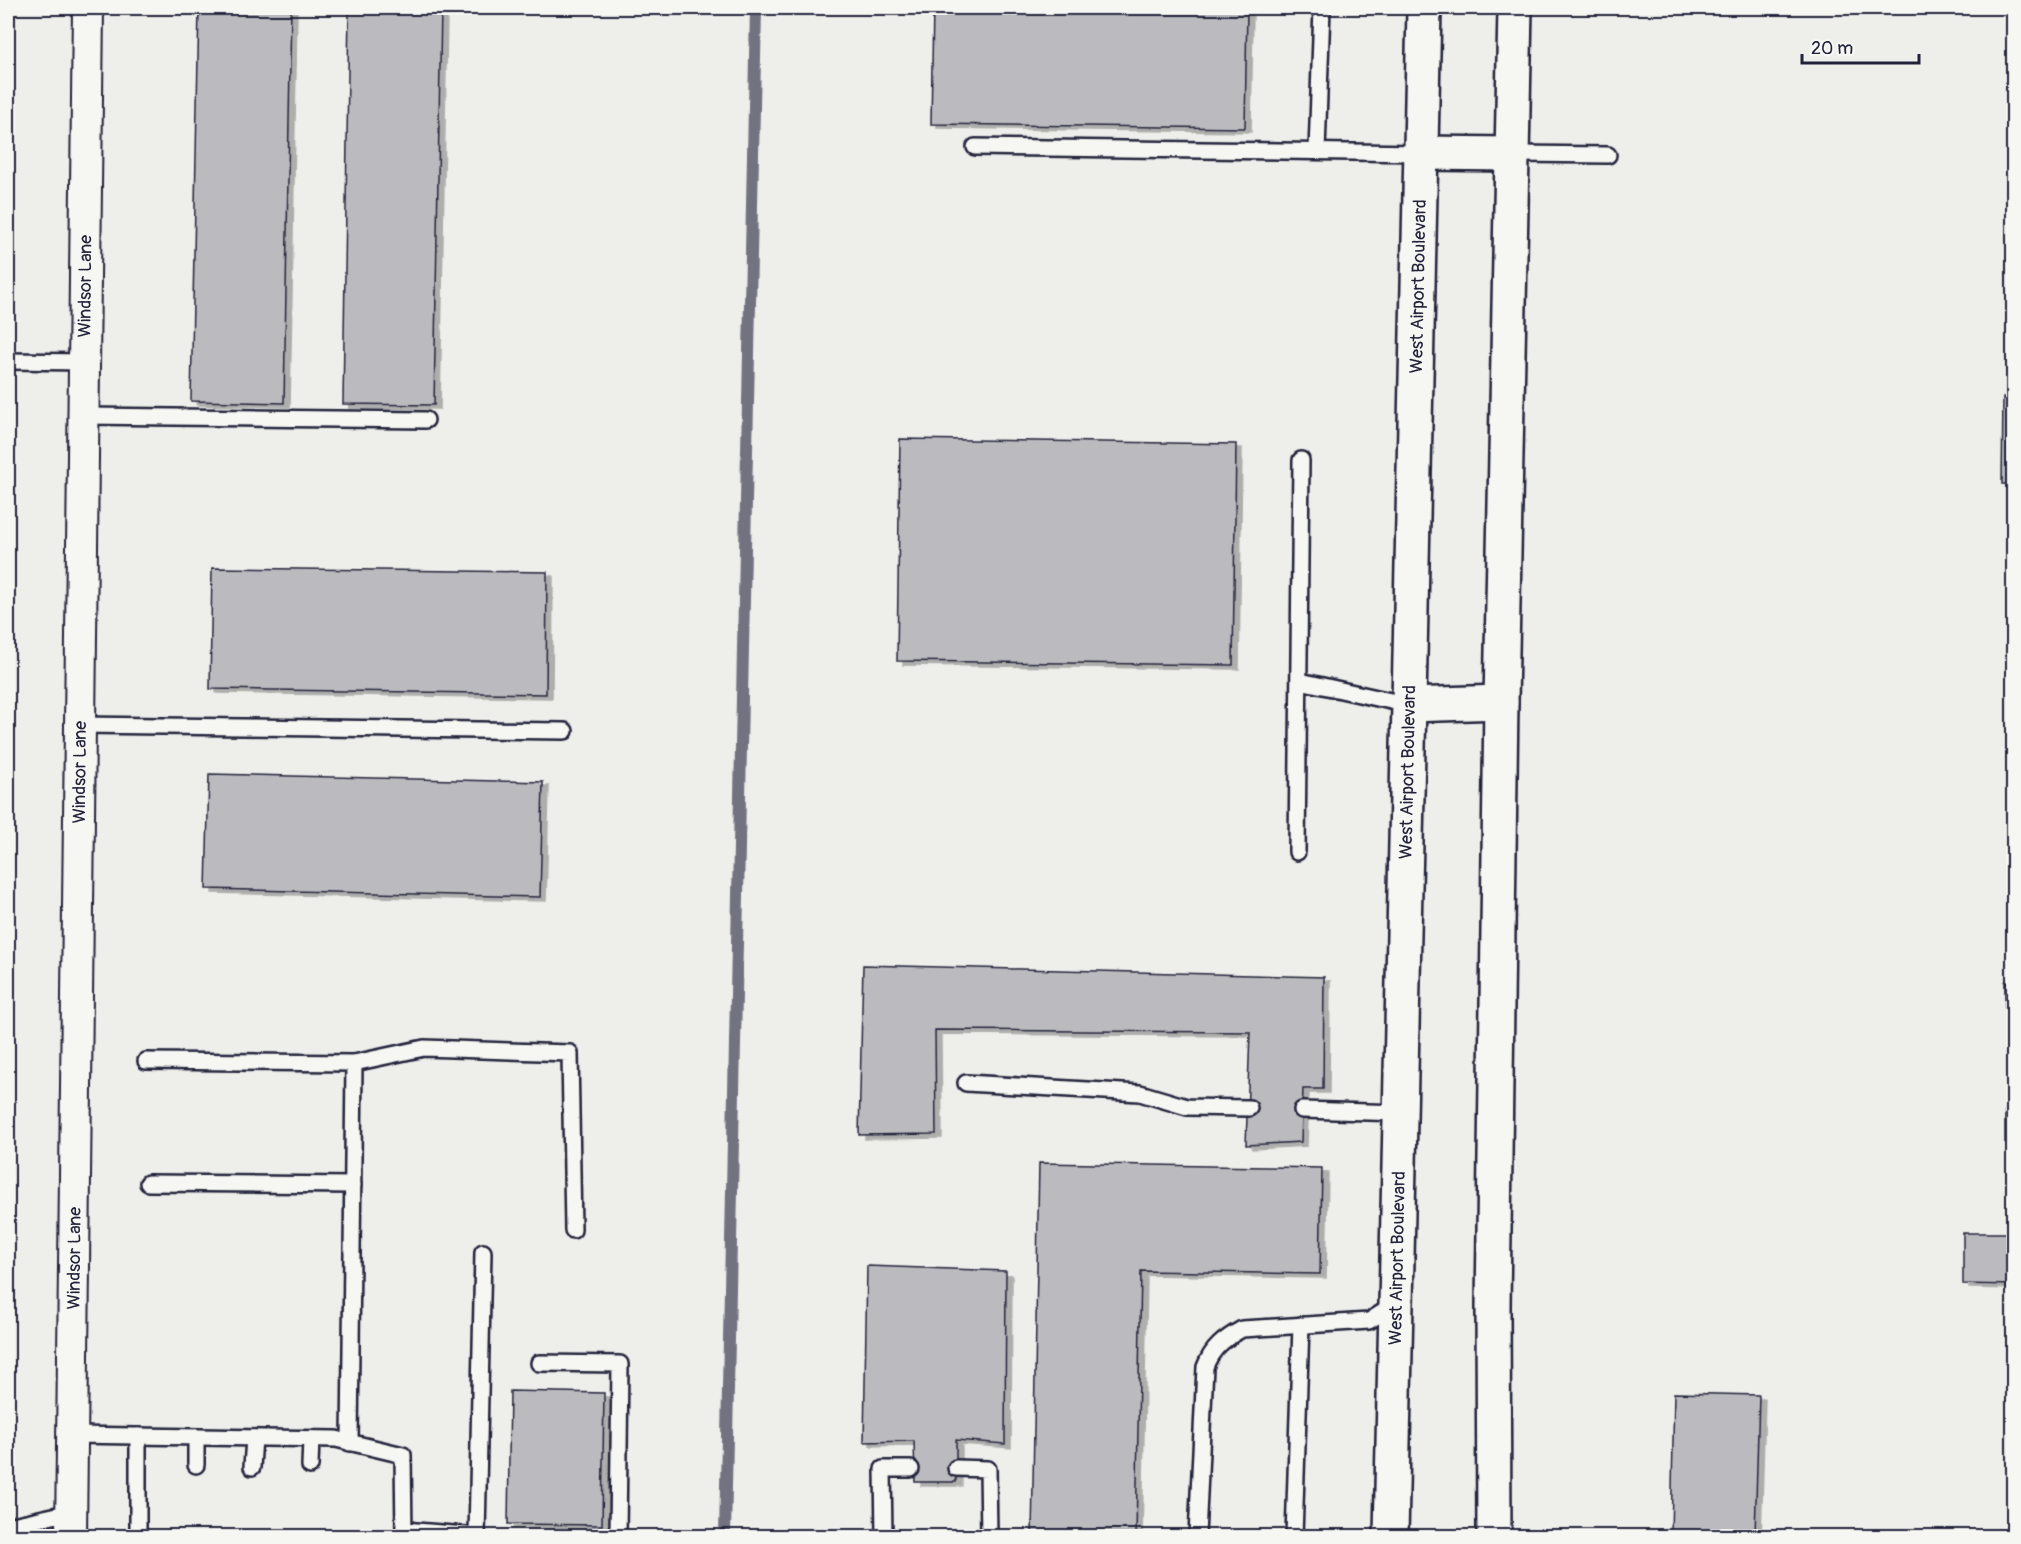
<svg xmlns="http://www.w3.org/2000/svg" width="2021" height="1544" font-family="Pangolin,sans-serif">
<defs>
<filter id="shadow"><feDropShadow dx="6" dy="4" stdDeviation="0" flood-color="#0004"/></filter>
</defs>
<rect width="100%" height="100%" fill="#eeeeeb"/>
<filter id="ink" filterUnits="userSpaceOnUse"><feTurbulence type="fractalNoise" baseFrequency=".0167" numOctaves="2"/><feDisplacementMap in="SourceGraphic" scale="12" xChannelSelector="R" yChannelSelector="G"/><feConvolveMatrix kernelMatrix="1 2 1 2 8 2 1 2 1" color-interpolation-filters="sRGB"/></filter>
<g filter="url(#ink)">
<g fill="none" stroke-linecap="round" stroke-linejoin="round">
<polyline stroke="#727281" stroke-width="12" points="725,1536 756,8"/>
</g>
<g fill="#bbbbbf" stroke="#22223b" stroke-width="1.5" filter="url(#shadow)">
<polygon points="199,8 291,8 284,403 191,401"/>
<polygon points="349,8 441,8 434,405 343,404"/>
<polygon points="933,8 1247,8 1245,128 931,124"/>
<polygon points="2003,398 2014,398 2014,912 2010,912 2013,484 2002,484"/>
<polygon points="900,439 1236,444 1233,665 897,661"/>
<polygon points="212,568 547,572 546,694 210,689"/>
<polygon points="209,774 543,782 540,897 206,889"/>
<polygon points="863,965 1324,977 1323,1089 1303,1089 1301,1142 1246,1145 1250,1032 935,1030 936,1134 859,1135"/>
<polygon points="2005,982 2014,983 2014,1008 2005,1008"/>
<rect x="2005" y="1111" width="9" height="32"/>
<polygon points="1039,1163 1322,1168 1320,1274 1141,1271 1136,1536 1032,1536"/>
<polygon points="1963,1233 2014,1233 2014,1285 1963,1284"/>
<polygon points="867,1266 1006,1271 1005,1444 956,1440 956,1482 915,1482 914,1441 864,1442"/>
<polygon points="510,1391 604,1393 602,1525 508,1524"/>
<polygon points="1674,1393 1759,1395 1755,1536 1671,1536"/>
</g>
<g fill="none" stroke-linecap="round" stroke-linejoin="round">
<g stroke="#22223b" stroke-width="20">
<g id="lane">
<polyline points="975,147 1422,153"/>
<polyline points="1317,151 1322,8"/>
<polyline points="1512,154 1608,155"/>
<polyline points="8,361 85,362"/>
<polyline points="84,416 426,420"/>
<polyline points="1300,681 1409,705"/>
<polyline points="80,725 565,731"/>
<polyline points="1297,852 1301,460"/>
<polyline points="146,1061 354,1063 350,1443"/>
<polyline points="354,1063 424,1048 570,1053 573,1230"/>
<polyline points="966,1083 1140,1093 1187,1107 1249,1108"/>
<polyline points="1302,1110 1401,1113"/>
<polyline points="148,1183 353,1185"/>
<polyline points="539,1363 620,1364 618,1536"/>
<polyline points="72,1435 336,1439 403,1455 404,1536"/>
<polyline points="196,1465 196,1437"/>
<polyline points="310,1466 311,1439"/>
<polyline points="252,1467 254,1438"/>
<polyline points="956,1468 988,1469 989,1536"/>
<polyline points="8,1526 71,1512"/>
<polyline points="404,1530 478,1536"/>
<polyline points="138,1536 138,1436"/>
<polyline points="477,1536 483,1252"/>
<polyline points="884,1536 883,1469 911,1469"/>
<path d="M1197,1536L1205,1367C1212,1348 1224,1339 1242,1329L1369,1321L1397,1303"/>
<polyline points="1294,1536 1301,1325"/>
</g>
</g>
<g stroke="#22223b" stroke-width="34">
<g id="street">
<path id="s1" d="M71,1536L88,8"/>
</g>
</g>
<g stroke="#22223b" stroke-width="38">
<g id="secondary">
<polyline points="1422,153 1512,154"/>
<polyline points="1409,705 1501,702"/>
<path id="s2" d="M1391,1536L1424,8"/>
<polyline points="1494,1536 1493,1307 1501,702 1515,8"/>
</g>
</g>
<use href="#lane" stroke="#f6f6f2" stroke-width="15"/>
<use href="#street" stroke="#f6f6f2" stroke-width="30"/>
<use href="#secondary" stroke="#f6f6f2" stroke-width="33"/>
</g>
</g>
<g text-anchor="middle" stroke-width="6" stroke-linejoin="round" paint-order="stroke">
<g font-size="18" fill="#22223b" stroke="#f6f6f2">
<text dy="6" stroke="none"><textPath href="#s1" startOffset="1250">Windsor Lane</textPath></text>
<text dy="6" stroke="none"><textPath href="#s2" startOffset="1250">West Airport Boulevard</textPath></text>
<text dy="6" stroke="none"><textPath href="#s1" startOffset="764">Windsor Lane</textPath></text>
<text dy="6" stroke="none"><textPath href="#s2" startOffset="764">West Airport Boulevard</textPath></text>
<text dy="6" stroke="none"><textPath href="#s1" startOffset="278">Windsor Lane</textPath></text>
<text dy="6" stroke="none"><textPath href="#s2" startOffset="278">West Airport Boulevard</textPath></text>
</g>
</g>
<rect width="2021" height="1544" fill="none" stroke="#f6f6f2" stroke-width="30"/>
<rect x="15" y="15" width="1991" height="1514" fill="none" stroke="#22223b" stroke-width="2" filter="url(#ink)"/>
<path d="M1802 54v9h117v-9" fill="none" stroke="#22223b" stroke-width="3"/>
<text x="1811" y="54" font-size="18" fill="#22223b" stroke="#f6f6f2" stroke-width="4.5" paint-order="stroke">20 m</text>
</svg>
